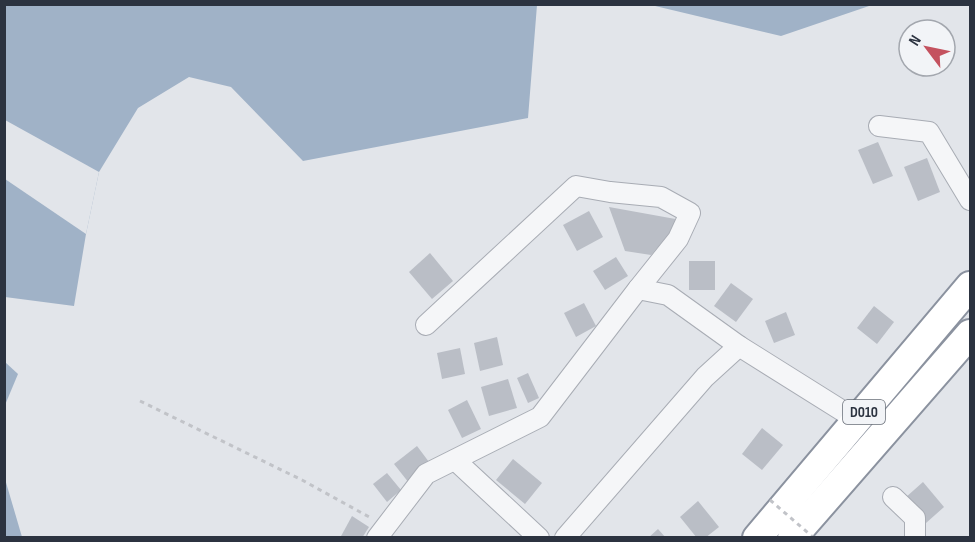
<svg xmlns="http://www.w3.org/2000/svg" width="975" height="542" font-family="'Sofia Sans Condensed',sans-serif">
<rect width="100%" height="100%" fill="#e2e5ea"/>
<g fill="#a0b2c7">
<polygon points="5,5 537,5 528,118 303,161 231,87 189,77 138,108 99,172 86,234 74,306 5,297"/>
<polygon points="651,5 872,4 872,5 781,36"/>
<polygon points="5,362 18,374 5,405"/>
<polygon points="4,479 5,479 22,537 5,537"/>
</g>
<polygon fill="#e2e5ea" points="5,120 99,172 86,234 5,179"/>
<g fill="#babec6">
<polygon points="878,142 893,176 873,184 858,150"/>
<polygon points="927,158 940,192 918,201 904,167"/>
<polygon points="609,207 681,220 651,255 625,251"/>
<polygon points="589,211 603,237 577,251 563,225"/>
<polygon points="430,253 453,281 432,299 409,272"/>
<polygon points="616,257 628,276 605,290 593,271"/>
<rect x="689" y="261" width="26" height="29"/>
<polygon points="731,283 753,299 736,322 714,306"/>
<polygon points="584,303 596,326 576,337 564,313"/>
<polygon points="874,306 894,322 877,344 857,328"/>
<polygon points="786,312 795,335 774,343 765,321"/>
<polygon points="497,337 503,365 480,371 474,343"/>
<polygon points="460,348 465,374 442,379 437,353"/>
<polygon points="528,373 539,398 528,403 517,378"/>
<polygon points="508,379 517,408 489,416 481,387"/>
<polygon points="467,400 481,429 462,438 448,410"/>
<polygon points="762,428 783,445 762,470 742,454"/>
<polygon points="417,446 432,466 409,483 394,464"/>
<polygon points="513,459 542,483 525,504 496,480"/>
<polygon points="387,473 401,490 387,502 373,484"/>
<polygon points="923,482 944,507 926,523 905,498"/>
<polygon points="698,501 719,527 705,538 697,538 680,517"/>
<polygon points="352,516 369,527 362,538 340,538"/>
<polygon points="658,529 666,538 648,538"/>
</g>
<g fill="none" stroke-linecap="round" stroke-linejoin="round">
<g stroke="#a8acb4" stroke-width="22">
<g id="minor">
<polyline points="879,126 929,132 970,200"/>
<polyline points="426,325 576,186 610,192 661,197 690,213 678,239 638,289"/>
<polyline points="455,460 539,538"/>
<polyline points="893,497 915,518 915,538"/>
<polyline points="377,538 426,474 540,417 638,289 668,295 739,346 857,420"/>
<polyline points="565,538 705,377 739,346"/>
</g>
</g>
<g stroke="#8b929f" stroke-width="32">
<g id="highway">
<polyline points="757,538 970,286"/>
<polyline points="792,538 970,334"/>
</g>
</g>
<polyline stroke="#c1c3c8" stroke-width="3" stroke-dasharray="4.5 4.5" stroke-linecap="butt" points="140,401 302,480 371,518"/>
<use href="#minor" stroke="#f5f6f8" stroke-width="20"/>
<use href="#highway" stroke="#fff" stroke-width="28"/>
<polyline stroke="#c1c3c8" stroke-width="3" stroke-dasharray="4.5 4.5" stroke-linecap="butt" points="770,500 814,538"/>
</g>
<g text-anchor="middle" stroke-width="5" stroke-linejoin="round" paint-order="stroke">
<rect fill="#f2f4f7" stroke="#676d77" stroke-width="1.5" x="843" y="400" width="42" height="24" rx="4.5"/>
<g font-size="15" font-weight="bold" fill="#2c3340">
<text x="864" y="417">D010</text>
</g>
</g>
<rect width="975" height="542" fill="none" stroke="#2c3340" stroke-width="12"/>
<g transform="translate(927 48) rotate(302)"><circle r="28" fill="#f2f4f7" stroke="#a3a7ae" stroke-width="1.5"/>
<path d="M0-4.5L10 22L0 15L-10 22Z" fill="#c4525f"/>
<text y="-9" font-size="16" font-weight="bold" text-anchor="middle" fill="#2c3340">N</text>
</g>
</svg>
